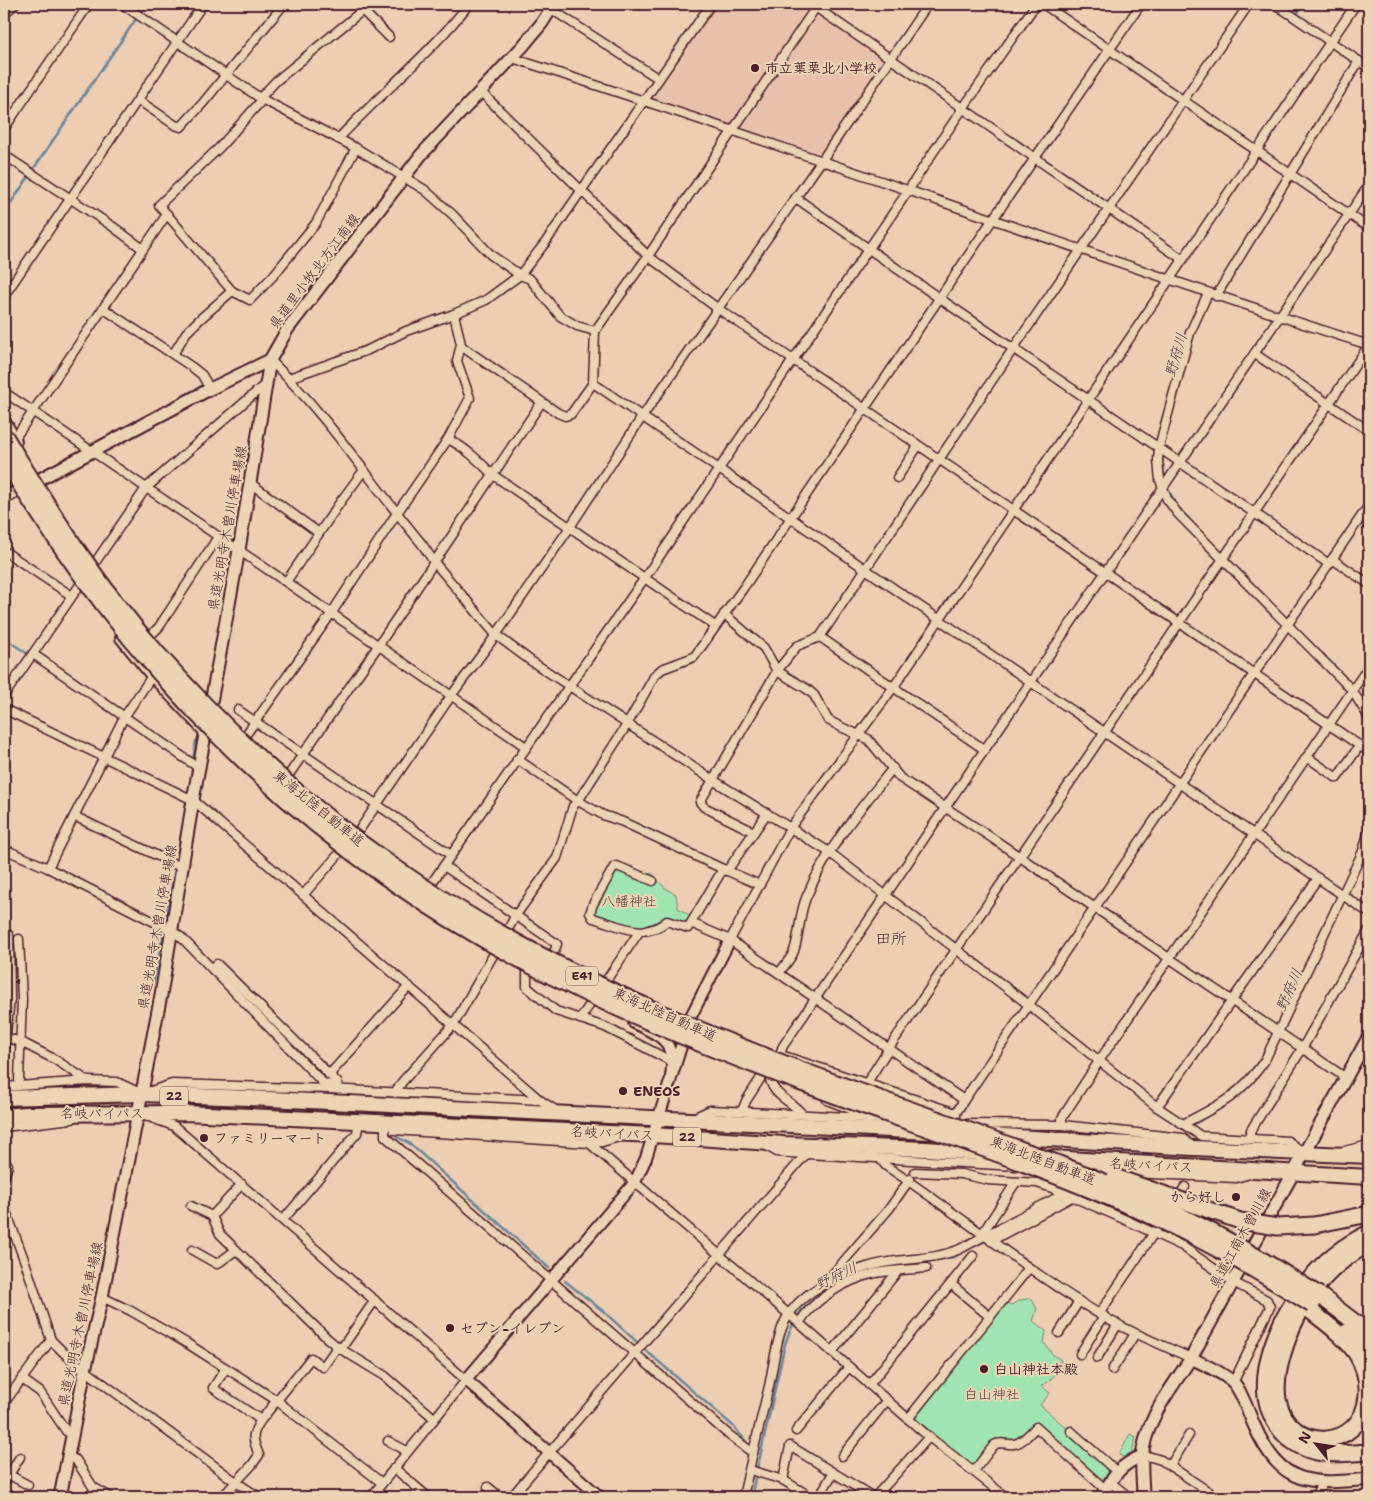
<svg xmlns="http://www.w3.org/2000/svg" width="1373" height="1501" font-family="'Shantell Sans','Klee One',sans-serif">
<rect width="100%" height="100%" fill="#edceb2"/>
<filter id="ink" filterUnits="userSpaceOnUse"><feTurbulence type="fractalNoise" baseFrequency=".02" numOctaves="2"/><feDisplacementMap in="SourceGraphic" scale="10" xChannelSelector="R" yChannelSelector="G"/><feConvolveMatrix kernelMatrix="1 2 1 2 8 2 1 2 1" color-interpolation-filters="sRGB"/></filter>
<g filter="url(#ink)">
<polygon fill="#e8c1ac" points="716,4 805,4 885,59 820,154 652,98"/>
<g fill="#a0e5b1" stroke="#75826e">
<path d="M617,866L641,877L647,873L653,874C659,883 666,890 676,894L678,908L692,917L688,928L667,921L639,932L593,918L591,906Z"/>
<polygon points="1031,1298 1037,1309 1033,1321 1046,1331 1044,1343 1054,1356 1060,1359 1062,1367 1048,1382 1041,1386 1050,1393 1040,1405 1117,1472 1108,1487 1034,1422 1030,1430 1016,1441 1000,1444 970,1468 912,1422 1003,1300 1011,1305 1021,1300"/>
<polygon points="1130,1434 1136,1437 1132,1452 1123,1457 1119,1455"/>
</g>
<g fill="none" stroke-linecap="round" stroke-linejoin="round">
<g stroke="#6d879c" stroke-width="2.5">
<polyline points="1304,4 1297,14 1312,25"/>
<polyline points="141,12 147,4"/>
<polyline points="1333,39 1358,56 1357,57"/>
<polyline points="1340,85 1346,75"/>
<polyline points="32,171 136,19"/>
<polyline points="4,213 30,175"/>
<polyline points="1209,301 1254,226"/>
<polyline points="1162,456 1165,480"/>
<polyline points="1167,488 1178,507 1200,531"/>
<polyline points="4,638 28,654"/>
<path d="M1309,641C1331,663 1354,683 1369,710"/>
<polyline points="193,761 196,741"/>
<polyline points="188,793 191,782"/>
<polyline points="176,862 187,802"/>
<polyline points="165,921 175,870"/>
<polyline points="1321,949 1341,906"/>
<polyline points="153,985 163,934"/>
<polyline points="1273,1050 1291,1013"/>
<polyline points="1251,1083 1259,1074"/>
<polyline points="1196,1123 1211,1114"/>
<polyline points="397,1137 409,1143 549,1268"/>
<polyline points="897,1267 954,1257 987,1240"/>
<polyline points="565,1281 603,1311 638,1343"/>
<polyline points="644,1349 732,1425 746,1441"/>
<path d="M751,1497L785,1344C795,1315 802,1305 829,1289"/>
</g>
<polyline stroke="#ccab97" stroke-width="8" stroke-dasharray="8 4" stroke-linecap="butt" points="1054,1160 1056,1128"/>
<g stroke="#4a1f2b" stroke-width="11">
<g id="minor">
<polyline points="122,4 260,98 356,148 425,190 453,215 491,255 520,275 530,279 560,316 577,326 595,331"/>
<polyline points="356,4 389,37"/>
<polyline points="546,4 551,9 659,79"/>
<polyline points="811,4 1182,259"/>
<polyline points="1043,4 1369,228"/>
<polyline points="1275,4 1369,68"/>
<polyline points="4,14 15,4"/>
<path d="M512,58C799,149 1082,254 1369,345"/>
<polyline points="480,91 648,256 717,308 1369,752"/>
<polyline points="260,98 276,81 363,10"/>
<polyline points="138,100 175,125 181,127 203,103 284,4"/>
<polyline points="262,100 220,147 159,205 232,291 250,300 273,276 316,223 356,148"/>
<polyline points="4,129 89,4"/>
<path d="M338,139C381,93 430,54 469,4"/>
<polyline points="4,155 112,226 143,249"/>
<polyline points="796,198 939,298 1329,564"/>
<polyline points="1208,293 1190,333 1159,447 1158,461 1160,480 1167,499 1178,514 1352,690 1369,718"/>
<polyline points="4,296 203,4"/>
<polyline points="1216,296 1359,61"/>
<polyline points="104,309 192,367 202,375 210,389"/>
<polyline points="461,346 558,413 565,416 571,414 593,383 595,331 648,256 818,4"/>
<polyline points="174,353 186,333 199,320 232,291"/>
<polyline points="1255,354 1369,431"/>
<path d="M270,360C327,415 371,483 422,544L434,562L496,635L531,661L713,780L829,852L1029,1005L1157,1107L1201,1136L1288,1141L1301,1151"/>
<polyline points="289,378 368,350 406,331 454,314 486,300 520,275 545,243 711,4"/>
<polyline points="593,383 1369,913"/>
<polyline points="4,392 286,582 526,747"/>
<path d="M448,439C466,448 479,461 493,475L715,626"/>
<polyline points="13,441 167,214"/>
<polyline points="897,478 918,446"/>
<polyline points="250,483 319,533"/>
<polyline points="4,551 72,596"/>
<polyline points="1332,559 1369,584"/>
<polyline points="286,582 341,501 364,470"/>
<polyline points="724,614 764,648 777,671 797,646 820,637 1013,349 1249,4"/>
<polyline points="151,635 159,627 218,537"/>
<polyline points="820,637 985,750"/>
<polyline points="33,654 199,768"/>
<polyline points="4,696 146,488 262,387 266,387"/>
<polyline points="4,709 193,800 540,1100"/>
<polyline points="238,710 451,855"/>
<polyline points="245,736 331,614 397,513 448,439 470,398 457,361 461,344 454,314"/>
<polyline points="1307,757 1337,778 1360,745"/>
<polyline points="517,759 578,801 603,815 623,822 723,869 760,885"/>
<polyline points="288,776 378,646 541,403"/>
<polyline points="74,816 183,868"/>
<polyline points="754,832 704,807 700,802 777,671 807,689 814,695 828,720 841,727 868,739 900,778 989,836 1346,1078"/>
<polyline points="4,849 48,868 172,931 181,937 329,1089"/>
<polyline points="444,866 557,944 553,955"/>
<polyline points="48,868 124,717 152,676"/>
<polyline points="727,871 767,813"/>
<path d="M653,881L617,866L614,867L593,904L590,913L593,918C618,925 644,941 667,921L688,928L723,869"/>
<path d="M431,884L644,579L908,191C948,127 993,66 1036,4"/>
<polyline points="304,894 358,832 451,696 496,635 570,527 642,417 822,160 928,4"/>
<polyline points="691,923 730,940 964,1100"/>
<polyline points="730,940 790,828 893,688 1356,4"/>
<polyline points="212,969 217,964 338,1083 325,1085"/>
<polyline points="527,969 527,987 556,1011 605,1027 673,1062"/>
<path d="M779,973C784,966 791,959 794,951C800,933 799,915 806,898C826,849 860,809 893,768"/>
<polyline points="580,1019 639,932"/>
<polyline points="4,1037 21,1042 54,1059 88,1081"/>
<polyline points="4,1050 10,1000 9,935"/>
<polyline points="784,1056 956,1113"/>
<polyline points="329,1075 409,986"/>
<polyline points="19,1080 22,999 19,939"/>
<polyline points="4,1087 88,1081 117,1082 136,1091"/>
<polyline points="151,1091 172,1084 329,1089 540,1100 557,1111"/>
<polyline points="395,1093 402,1082 454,1024 516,915 557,858 573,806 578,801 628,723 655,675 662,669 694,657 744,587 993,219 1141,4"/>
<polyline points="827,1100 853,1110 853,1113"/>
<polyline points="1157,1107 1318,878"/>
<polyline points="853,1110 866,1084 889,1048 1369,345"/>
<polyline points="742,1111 746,1101 762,1076"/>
<path d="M802,1114C792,1101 773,1096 770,1079L783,1046L1369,185"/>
<polyline points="149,1117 174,1126 466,1380 371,1497"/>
<polyline points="693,1118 710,1110 887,1119"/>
<polyline points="956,1124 956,1113 964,1100 1369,505"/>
<polyline points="963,1124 1062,1125 1183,1138 1192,1147"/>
<path d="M1183,1124C1220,1105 1240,1096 1265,1060L1363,851L1369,830"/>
<polyline points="1062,1125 1062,1118 1099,1061 1369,666"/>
<polyline points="4,1127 72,1119"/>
<polyline points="385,1129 385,1136 729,1435 753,1453"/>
<polyline points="394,1130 589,1143 602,1142 619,1137"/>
<polyline points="1249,1139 1251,1130 1302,1049 1369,930"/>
<polyline points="589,1143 799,1323 929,1437 1006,1497"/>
<polyline points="767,1146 777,1152 789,1153 1016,1166"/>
<polyline points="1344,1151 1369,1145"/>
<path d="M881,1160L886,1166C962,1216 1032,1275 1111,1321C1137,1335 1164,1346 1191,1358"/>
<polyline points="1090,1171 1236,1178 1250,1174"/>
<polyline points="915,1172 961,1174 988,1180 1037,1183 1052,1188 1117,1216 1182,1246 1233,1282 1267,1300 1270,1307 1233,1383"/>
<polyline points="4,1179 8,1165"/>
<polyline points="242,1184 212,1216 220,1234 328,1339 339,1348 385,1376 434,1418"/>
<polyline points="1176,1200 1185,1187"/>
<polyline points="4,1206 25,1262 51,1340 67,1356 85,1370 236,1482 259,1497"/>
<polyline points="191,1206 212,1216"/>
<polyline points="283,1220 357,1133 358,1127"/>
<polyline points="982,1234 1016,1182"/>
<polyline points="991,1241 1079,1193"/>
<polyline points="192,1250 217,1264 236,1250"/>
<polyline points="824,1284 889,1209 910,1179"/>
<polyline points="951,1284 990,1317"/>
<polyline points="102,1297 131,1311 188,1344 276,1400 382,1483"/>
<polyline points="1099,1314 1156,1230"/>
<path d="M799,1323C814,1299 845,1281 872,1274C889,1270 908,1270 926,1268"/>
<polyline points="1059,1333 1079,1301"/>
<polyline points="832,1352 898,1271"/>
<polyline points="1080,1354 1104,1316"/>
<polyline points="1097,1358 1118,1324"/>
<polyline points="226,1368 213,1388 261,1420"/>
<polyline points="1112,1370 1135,1334"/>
<polyline points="22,1379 40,1392 66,1431 72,1435"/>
<polyline points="869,1385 973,1256"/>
<polyline points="4,1403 51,1340"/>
<polyline points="908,1419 1029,1268"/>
<polyline points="796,1431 849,1367"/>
<polyline points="1071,1431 1117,1472"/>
<polyline points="388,1441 407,1451"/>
<polyline points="68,1456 76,1460 93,1487 110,1497"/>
<polyline points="842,1456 887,1400"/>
<polyline points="1142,1456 1151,1457 1161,1460 1217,1497"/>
<polyline points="1170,1466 1189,1435"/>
<polyline points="394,1468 428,1497"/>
<polyline points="750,1470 783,1480 811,1497"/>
<path d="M974,1471L994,1445C1001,1441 1006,1445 1014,1444C1022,1443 1030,1433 1036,1427L1106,1490"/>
<polyline points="4,1472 28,1485"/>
<polyline points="783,1480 790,1446 873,1497"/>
<polyline points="1110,1482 1129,1497"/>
<polyline points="4,1483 20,1457"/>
<polyline points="488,1487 500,1497"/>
<path d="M222,1497L252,1465L259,1455C252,1438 251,1435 261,1420L311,1358L323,1367L335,1350L343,1346L375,1300"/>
<polyline points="511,1497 806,1154"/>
<polyline points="583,1497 590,1489"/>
<path d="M743,1497C751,1460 760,1423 769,1386C774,1364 777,1327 792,1310C809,1288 841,1275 867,1267C898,1257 929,1262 960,1249L1054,1199L1067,1189"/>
<polyline points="819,1497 833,1473"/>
<polyline points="875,1497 929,1437"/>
<polyline points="1314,1497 1323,1483"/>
</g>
</g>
<g stroke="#4a1f2b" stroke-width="14">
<g id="tertiary">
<polyline points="4,420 16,441"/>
<polyline points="121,638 152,676 206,733"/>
<path d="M634,1023C663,1037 676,1041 671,1077"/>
<polyline points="600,1497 466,1380 635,1182 646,1158 690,1018 730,940"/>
</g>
</g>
<g stroke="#4a1f2b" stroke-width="15">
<g id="secondary">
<polyline points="4,498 210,389 270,360"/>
<path d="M1191,1358C1203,1364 1224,1373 1234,1383C1243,1394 1248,1412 1254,1425C1281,1486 1309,1485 1369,1479"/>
<polyline points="60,1497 85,1370 102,1297 161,995 193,800 239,550 270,360 287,330 421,155 523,46 542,23 554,4"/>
<path d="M1101,1497C1113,1477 1119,1465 1142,1456"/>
<path d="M1143,1497C1143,1484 1141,1471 1142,1458C1145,1420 1171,1389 1191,1358L1369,1036"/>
</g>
</g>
<g stroke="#4a1f2b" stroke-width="18">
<g id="trunk">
<polyline points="4,1098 142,1094 249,1098 930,1132"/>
<polyline points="4,1116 26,1114 185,1113 653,1135 783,1144 927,1149 992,1154"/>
<polyline points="988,1135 1193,1148 1369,1156"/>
<polyline points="1051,1158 1369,1177"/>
</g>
</g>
<g stroke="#4a1f2b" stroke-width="19">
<g id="motorway">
<polyline points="1314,1225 1369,1214"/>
<path d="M1369,1233C1346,1244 1326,1258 1310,1279C1280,1315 1246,1384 1279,1428C1287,1439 1300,1448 1313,1451C1331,1456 1350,1453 1369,1452"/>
<polyline points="1319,1295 1369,1333"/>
<path d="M1308,1309C1325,1322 1343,1335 1356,1353C1364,1366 1368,1381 1367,1396C1362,1452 1289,1454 1278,1400C1275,1381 1280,1361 1286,1344C1300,1301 1329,1264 1369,1244"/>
<polyline points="1347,1332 1369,1350"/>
</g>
</g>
<use href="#minor" stroke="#ebd3b3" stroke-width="8"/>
<use href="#tertiary" stroke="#ebd3b3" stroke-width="10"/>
<use href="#secondary" stroke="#ebd3b3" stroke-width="11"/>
<use href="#trunk" stroke="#ebd3b3" stroke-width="14"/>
<use href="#motorway" stroke="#ebd3b3" stroke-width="15"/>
<g stroke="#4a1f2b" stroke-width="19" stroke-linecap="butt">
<g id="motorway-bridge">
<path d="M4,435C50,511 98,586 157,653C226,731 304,804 390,864C514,951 652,1013 793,1067C917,1114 1044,1153 1164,1208C1218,1233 1269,1263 1319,1295"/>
<path d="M4,458C102,622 227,765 384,876C508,964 649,1026 791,1079C913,1125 1039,1164 1158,1219C1211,1244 1262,1273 1312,1305"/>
<polyline points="1115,1177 1240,1221 1278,1227 1314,1225"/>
</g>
</g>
<use href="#motorway-bridge" stroke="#ebd3b3" stroke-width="15"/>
</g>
</g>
<g fill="#4a1f2b" stroke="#ebd3b3" stroke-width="2">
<circle cx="755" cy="68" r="5"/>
<circle cx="623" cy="1091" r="5"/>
<circle cx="204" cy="1138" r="5"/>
<circle cx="1236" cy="1197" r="5"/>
<circle cx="450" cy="1328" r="5"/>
<circle cx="984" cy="1369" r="5"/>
</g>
<g text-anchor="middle" stroke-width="4" stroke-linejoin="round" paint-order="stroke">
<g fill="#ebd3b3" stroke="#7a5554" stroke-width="1">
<rect x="566" y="966.5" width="32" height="19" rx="4"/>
<rect x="160" y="1086.5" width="28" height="19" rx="4"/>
<rect x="673" y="1127.5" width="28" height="19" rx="4"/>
</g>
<g font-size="12" font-weight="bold" fill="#4a1f2b">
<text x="582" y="980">E41</text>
<text x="174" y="1100">22</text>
<text x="687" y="1141">22</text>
</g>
<g font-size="14" font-weight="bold" fill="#4a1f2b" stroke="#ebd3b3" text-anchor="start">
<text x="765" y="73">市立葉栗北小学校</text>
<text x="633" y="1096">ENEOS</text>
<text x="214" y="1143">ファミリーマート</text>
<text x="1226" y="1202" text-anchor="end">から好し</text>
<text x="460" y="1333">セブン-イレブン</text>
<text x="994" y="1374">白山神社本殿</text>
</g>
<g font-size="14" fill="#4a1f2b" stroke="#ebd3b3">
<text transform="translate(314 271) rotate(-53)" y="5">県道里小牧北方江南線</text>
<text transform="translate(227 528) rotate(-80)" y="5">県道光明寺木曽川停車場線</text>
<text transform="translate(319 808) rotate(39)" y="5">東海北陸自動車道</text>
<text transform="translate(157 927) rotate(-80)" y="5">県道光明寺木曽川停車場線</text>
<text transform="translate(665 1014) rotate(24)" y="5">東海北陸自動車道</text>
<text x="102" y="1118">名岐バイパス</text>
<text transform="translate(612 1133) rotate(3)" y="5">名岐バイパス</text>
<text transform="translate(1043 1160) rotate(21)" y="5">東海北陸自動車道</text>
<text transform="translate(1151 1165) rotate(3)" y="5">名岐バイパス</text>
<text transform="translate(1240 1238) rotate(-61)" y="5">県道江南木曽川線</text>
<text transform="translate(80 1324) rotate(-78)" y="5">県道光明寺木曽川停車場線</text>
</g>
<g font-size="14" fill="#573d3f" stroke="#ebd3b3">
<text x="629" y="906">八幡神社</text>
<text x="992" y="1399">白山神社</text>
</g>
<g font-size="15" font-style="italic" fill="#533947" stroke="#ebd3b3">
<text transform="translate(1176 355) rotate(-74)" y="5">野府川</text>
<text transform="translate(1289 990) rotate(-66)" y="5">野府川</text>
<text transform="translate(836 1276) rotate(-26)" y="5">野府川</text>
</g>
<g font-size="16" fill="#4a1f2b" stroke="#ebd3b3">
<text x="891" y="944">田所</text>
</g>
</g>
<rect width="1373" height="1501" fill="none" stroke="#ebd3b3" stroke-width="20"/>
<rect x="10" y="10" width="1353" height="1481" fill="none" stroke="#4a1f2b" stroke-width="2" filter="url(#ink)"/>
<g transform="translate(1316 1444) rotate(300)" stroke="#ebd3b3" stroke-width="4" paint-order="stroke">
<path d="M0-4L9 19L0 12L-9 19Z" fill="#4a1f2b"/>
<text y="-8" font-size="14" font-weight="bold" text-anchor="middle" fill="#4a1f2b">N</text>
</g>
</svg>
